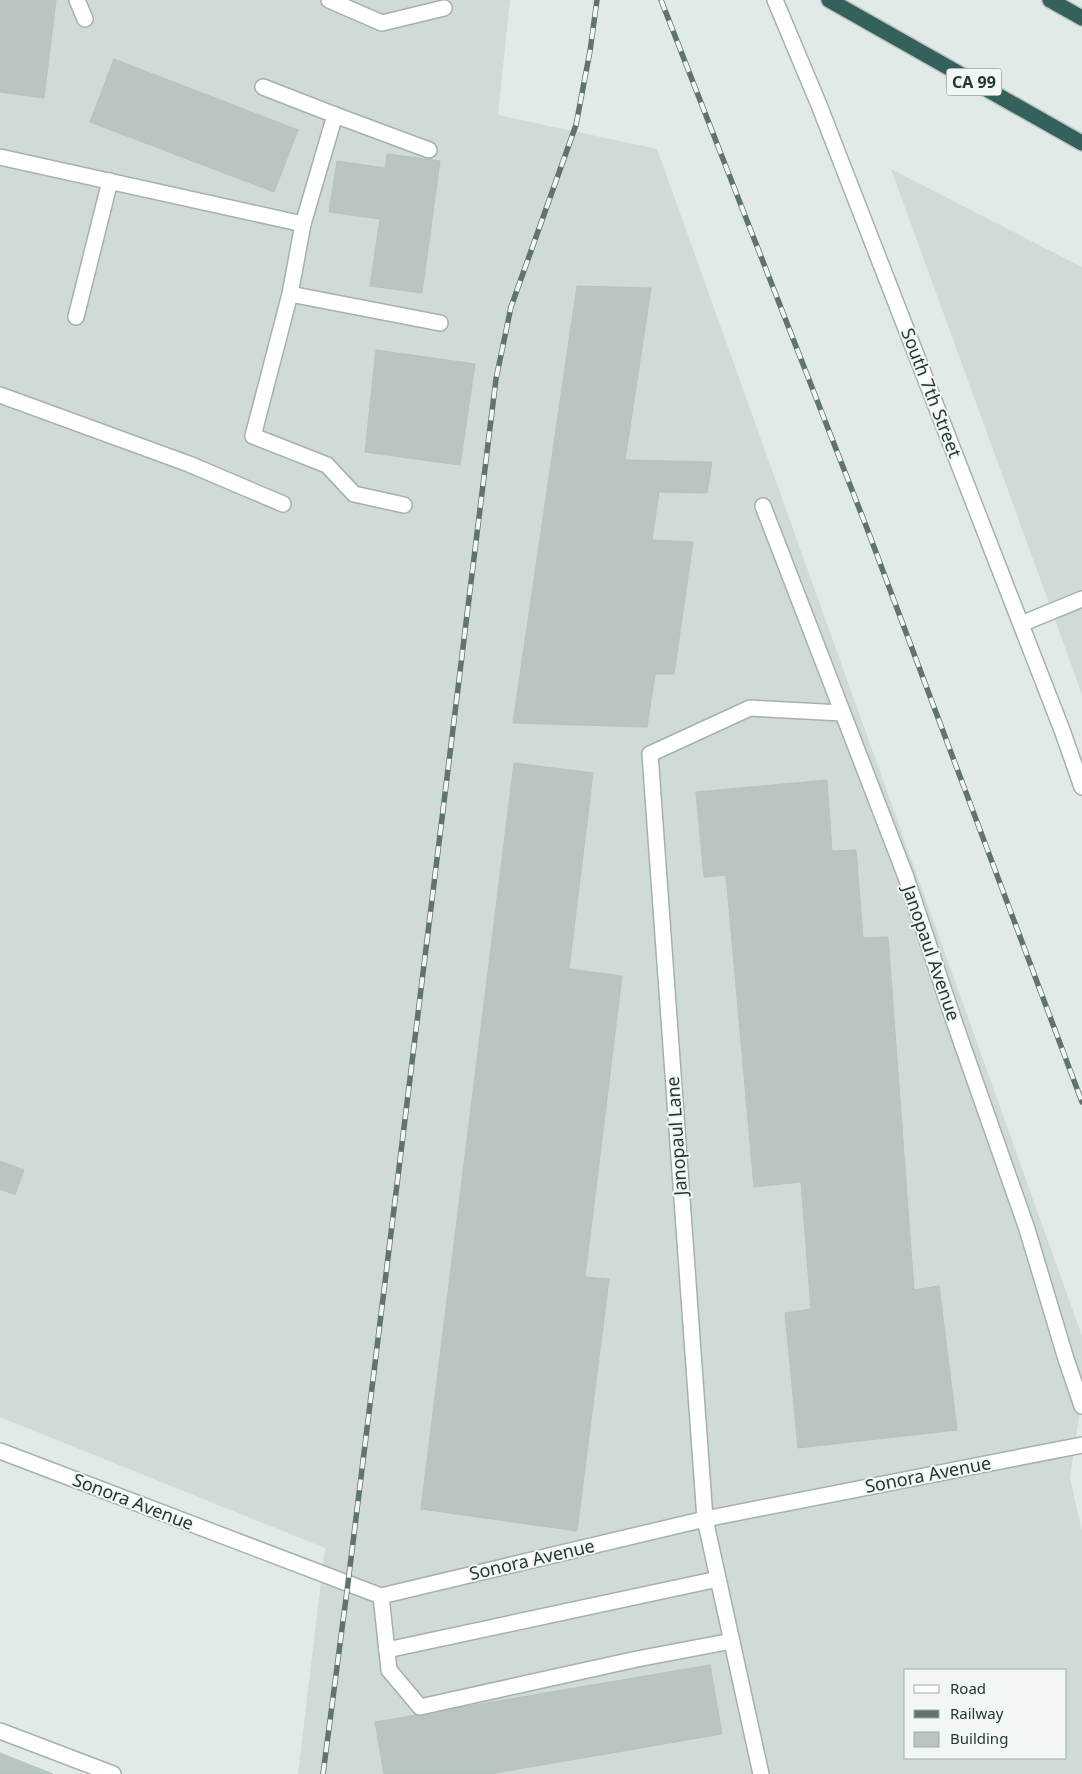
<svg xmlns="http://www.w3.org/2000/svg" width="1082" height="1774" font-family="'Noto Sans',sans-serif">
<rect width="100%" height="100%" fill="#e2eae7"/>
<g fill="#d0dad6" fill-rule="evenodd">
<path d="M0,0H510L498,115L657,149L1082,1336V1397L1070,1478L1082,1531V1774H298L325,1548L0,1417ZM906,1670H1066V1758H906Z"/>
<polygon points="891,169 1082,267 1082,695 1065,647"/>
</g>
<g fill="#b8c5c1" stroke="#b5c3bf">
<polygon points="0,0 56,0 44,98 0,92"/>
<polygon points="114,59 298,130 274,192 90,122"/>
<polygon points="387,154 440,161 422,293 370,286 380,219 329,212 337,161 385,168"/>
<polygon points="577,286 651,288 625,460 712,462 707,493 659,492 652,540 693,542 674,674 655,674 647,727 513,723"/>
<polygon points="376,350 475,364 460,465 365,452"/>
<polygon points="514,763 593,773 569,969 622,976 585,1277 609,1279 577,1531 421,1509"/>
<polygon points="827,780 832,851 856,850 863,938 888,937 914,1290 939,1286 957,1430 798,1448 785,1313 811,1309 801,1182 754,1187 726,875 704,877 696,792"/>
<polygon points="0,1161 24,1170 15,1195 0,1189"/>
<polygon points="710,1665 722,1734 495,1773 495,1774 384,1774 375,1722"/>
<polygon points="0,1753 53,1774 0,1774"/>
</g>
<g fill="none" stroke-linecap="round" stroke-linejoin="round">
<g stroke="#a5b1ae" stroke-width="18">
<g id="minor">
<polyline points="77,0 85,19"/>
<polyline points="329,0 382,23 444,8"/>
<polyline points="775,0 819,105 1062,730 1082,787"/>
<polyline points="263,87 335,115"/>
<polyline points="0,157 303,224 290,294 253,436 327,465 354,494 404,505"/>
<polyline points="303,224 335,115 429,150"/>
<polyline points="290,294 440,323"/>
<polyline points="76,317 110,181"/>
<polyline points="0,395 189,464 283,504"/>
<polyline points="763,506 906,877 955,1024 1027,1229 1066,1359 1082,1406"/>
<polyline points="1021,624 1082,599"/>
<polyline points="0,1451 381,1596 705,1519 1082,1445"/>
<polyline points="381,1596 389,1670 420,1707 637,1659 732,1641"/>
<polyline points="387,1650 718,1579"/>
<polyline points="0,1731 113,1774"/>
<polyline points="761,1774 705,1519 650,754 750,708 842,713"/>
</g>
</g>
<g stroke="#bdc4c2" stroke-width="18">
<g id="highway">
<polyline points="829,0 1082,143"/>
<polyline points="1050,0 1082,18"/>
</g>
</g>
<use href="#minor" stroke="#fff" stroke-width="15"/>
<use href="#highway" stroke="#34615c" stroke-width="15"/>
<g stroke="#5f7471" stroke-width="5.5">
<g id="rail">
<polyline points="661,0 868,531 1082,1102"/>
<polyline points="323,1774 348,1583 496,379 511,307 576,125 590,51 597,0"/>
</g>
</g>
<use href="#rail" stroke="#f2f7f5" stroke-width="4" stroke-dasharray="11" stroke-linecap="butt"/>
</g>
<g text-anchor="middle" stroke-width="4" stroke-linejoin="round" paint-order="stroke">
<rect fill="#f2f7f5" stroke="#62726f" stroke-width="1" x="946.5" y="68.5" width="55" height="27" rx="4"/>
<g font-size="16" font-weight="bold" fill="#243935">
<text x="974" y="88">CA 99</text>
</g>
<g font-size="18" fill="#243935" stroke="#f2f7f5">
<text transform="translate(931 393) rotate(69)" y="6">South 7th Street</text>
<text transform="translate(931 953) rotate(71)" y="6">Janopaul Avenue</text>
<text transform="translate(677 1136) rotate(-94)" y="6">Janopaul Lane</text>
<text transform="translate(928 1475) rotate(-11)" y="6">Sonora Avenue</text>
<text transform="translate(133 1502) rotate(21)" y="6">Sonora Avenue</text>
<text transform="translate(532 1560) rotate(-13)" y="6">Sonora Avenue</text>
</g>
</g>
<rect x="904" y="1669" width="162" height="90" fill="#f2f7f5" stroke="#a0aba8"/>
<rect x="914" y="1685" width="25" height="8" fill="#ffffff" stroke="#a0aba8"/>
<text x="950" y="1694" font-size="15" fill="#243935">Road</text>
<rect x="914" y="1710" width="25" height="8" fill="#5f7471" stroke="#a0aba8"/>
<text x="950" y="1719" font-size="15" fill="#243935">Railway</text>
<rect x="914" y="1732" width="25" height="15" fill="#b8c5c1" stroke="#a0aba8"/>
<text x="950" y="1744" font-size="15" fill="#243935">Building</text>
</svg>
